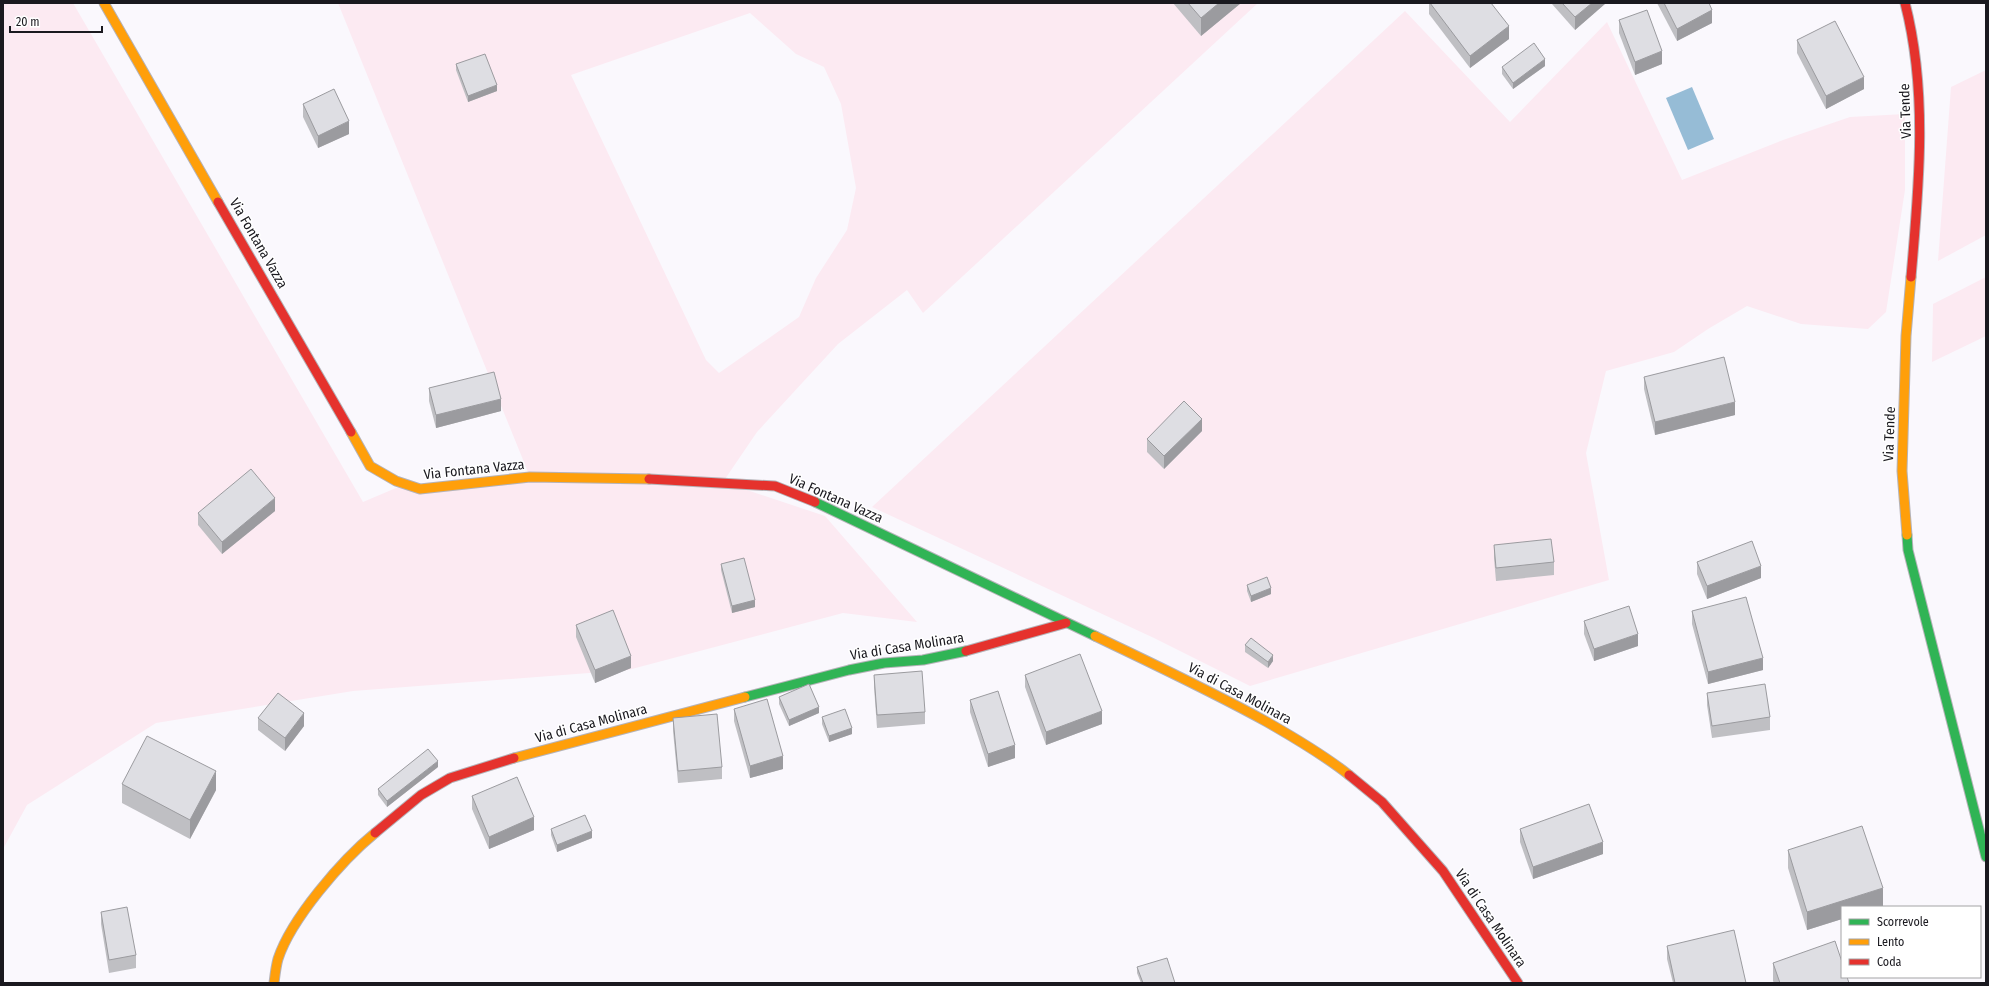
<svg xmlns="http://www.w3.org/2000/svg" width="1989" height="986" font-family="'Fira Sans Condensed',sans-serif">
<rect width="100%" height="100%" fill="#faf8fd"/>
<g fill="#fceaf2" fill-rule="evenodd">
<path d="M3,3H73L363,502L396,488L530,477L338,3H1258L923,313L907,290L838,344L757,432L723,482L825,516L917,622L843,613L628,670L353,691L156,723L27,805L3,849ZM750,13L796,54L824,67L841,104L856,188L847,230L816,278L799,317L719,373L706,360L571,75Z"/>
<polygon points="1405,11 1510,122 1607,22 1682,180 1783,140 1850,117 1905,114 1905,190 1886,312 1868,329 1801,324 1747,306 1708,329 1674,352 1606,371 1586,453 1609,580 1250,686 1154,638 872,507"/>
<polygon points="1986,70 1986,235 1938,261 1951,87"/>
<polygon points="1986,277 1986,336 1932,362 1933,304"/>
</g>
<polygon fill="#96bcd6" points="1692,87 1714,139 1688,150 1666,98"/>
<g fill="none" stroke-linecap="round" stroke-linejoin="round">
<g stroke="#b5b3b8" stroke-width="11">
<g id="fast">
<polyline points="815,502 1095,636"/>
<polyline points="1907,535 1908,550 1986,857"/>
<polyline points="745,697 849,670 884,663 923,660 966,651"/>
</g>
</g>
<g stroke="#b5b3b8" stroke-width="11">
<g id="slow">
<polyline points="104,3 218,202"/>
<polyline points="351,432 370,466 396,481 420,489 530,477 649,479"/>
<polyline points="1907,535 1902,471 1906,336 1911,277"/>
<path d="M1095,636C1153,664 1211,691 1267,722C1295,738 1324,755 1349,775"/>
<polyline points="514,758 745,697"/>
<path d="M274,983C275,975 276,966 278,959C291,919 342,860 375,833"/>
</g>
</g>
<g stroke="#b5b3b8" stroke-width="11">
<g id="jam">
<path d="M1905,3C1928,92 1919,186 1911,277"/>
<polyline points="218,202 351,432"/>
<polyline points="649,479 775,486 815,502"/>
<polyline points="966,651 1066,623"/>
<polyline points="1349,775 1382,802 1443,871 1518,983"/>
<polyline points="375,833 421,795 450,778 514,758"/>
</g>
</g>
<use href="#fast" stroke="#30b455" stroke-width="9"/>
<use href="#slow" stroke="#ff9f0a" stroke-width="9"/>
<use href="#jam" stroke="#e5322d" stroke-width="9"/>
</g>
<g fill="#bfbfc3">
<polygon points="1173,3 1241,3 1201,36"/>
<polygon points="1429,3 1491,3 1509,39 1470,68 1429,14"/>
<polygon points="1552,3 1606,3 1575,30 1552,4"/>
<polygon points="1657,3 1709,3 1712,23 1677,41"/>
<polygon points="1619,20 1662,64 1635,75 1619,33"/>
<polygon points="1797,40 1864,89 1826,109 1797,53"/>
<polygon points="456,64 497,91 468,102 456,70"/>
<polygon points="1545,66 1513,89 1502,74 1502,67"/>
<polygon points="303,104 349,134 318,148 303,117"/>
<polygon points="1644,377 1735,415 1655,435 1644,389"/>
<polygon points="429,388 501,411 436,428 429,401"/>
<polygon points="1202,431 1164,469 1147,452 1147,439"/>
<polygon points="275,511 222,554 198,525 198,513"/>
<polygon points="1494,545 1554,562 1554,575 1496,581 1494,558"/>
<polygon points="1697,562 1761,578 1707,599 1697,574"/>
<polygon points="721,564 755,607 732,613 721,570"/>
<polygon points="1247,585 1271,594 1251,602 1247,591"/>
<polygon points="1692,611 1763,670 1708,684 1692,624"/>
<polygon points="1584,621 1638,646 1594,661 1584,634"/>
<polygon points="576,625 631,668 595,683 576,637"/>
<polygon points="1245,645 1273,661 1268,668 1245,652"/>
<polygon points="874,675 925,712 925,724 877,728 874,687"/>
<polygon points="1025,675 1102,724 1046,745 1025,687"/>
<polygon points="1707,693 1770,717 1770,730 1712,738 1707,705"/>
<polygon points="779,697 819,713 789,726 779,704"/>
<polygon points="970,700 1015,758 988,767 970,712"/>
<polygon points="734,709 783,769 750,778 734,721"/>
<polygon points="822,717 852,734 829,742 822,724"/>
<polygon points="258,718 304,726 285,751 258,730"/>
<polygon points="673,718 722,767 722,779 678,783 673,731"/>
<polygon points="438,767 387,807 378,795 378,789"/>
<polygon points="122,784 216,790 190,839 122,803"/>
<polygon points="472,796 534,830 489,849 472,809"/>
<polygon points="551,829 592,838 557,852 551,835"/>
<polygon points="1520,829 1603,854 1533,879 1520,842"/>
<polygon points="1788,850 1883,906 1879,907 1842,907 1842,919 1807,930 1788,868"/>
<polygon points="101,912 136,955 136,968 109,973 101,924"/>
<polygon points="1667,946 1746,983 1673,983 1667,959"/>
<polygon points="1773,963 1849,983 1774,983 1773,981"/>
<polygon points="1137,967 1175,983 1141,983 1137,973"/>
</g>
<g fill="#9b9b9f">
<polygon points="1219,3 1241,3 1201,36 1201,18"/>
<polygon points="1592,3 1606,3 1575,30 1575,17"/>
<polygon points="1712,10 1712,23 1677,41 1677,29"/>
<polygon points="1509,26 1509,39 1470,68 1470,56"/>
<polygon points="1662,51 1662,64 1635,75 1635,62"/>
<polygon points="1545,59 1545,66 1513,89 1513,83"/>
<polygon points="1864,77 1864,89 1826,109 1826,96"/>
<polygon points="497,85 497,91 468,102 468,96"/>
<polygon points="349,121 349,134 318,148 318,136"/>
<polygon points="501,399 501,411 436,428 436,415"/>
<polygon points="1735,402 1735,415 1655,435 1655,422"/>
<polygon points="1202,419 1202,431 1164,469 1164,456"/>
<polygon points="275,498 275,511 222,554 222,542"/>
<polygon points="1761,566 1761,578 1707,599 1707,586"/>
<polygon points="1271,588 1271,594 1251,602 1251,596"/>
<polygon points="755,600 755,607 732,613 732,606"/>
<polygon points="1638,634 1638,646 1594,661 1594,649"/>
<polygon points="1273,655 1273,661 1268,668 1268,662"/>
<polygon points="631,656 631,668 595,683 595,670"/>
<polygon points="1763,658 1763,670 1708,684 1708,672"/>
<polygon points="819,707 819,713 789,726 789,720"/>
<polygon points="1102,711 1102,724 1046,745 1046,732"/>
<polygon points="304,713 304,726 285,751 285,738"/>
<polygon points="852,728 852,734 829,742 829,736"/>
<polygon points="1015,745 1015,758 988,767 988,754"/>
<polygon points="783,756 783,769 750,778 750,766"/>
<polygon points="438,761 438,767 387,807 387,801"/>
<polygon points="216,771 216,790 190,839 190,820"/>
<polygon points="534,817 534,830 489,849 489,837"/>
<polygon points="592,831 592,838 557,852 557,845"/>
<polygon points="1603,842 1603,854 1533,879 1533,867"/>
<polygon points="1883,888 1883,906 1879,907 1842,907 1842,919 1807,930 1807,912"/>
</g>
<g fill="#dedee3" stroke="#9b9b9f">
<polygon points="1188,3 1219,3 1201,18"/>
<polygon points="1430,3 1491,3 1509,26 1470,56"/>
<polygon points="1562,3 1592,3 1575,17"/>
<polygon points="1664,3 1709,3 1712,10 1677,29"/>
<polygon points="1647,10 1662,51 1635,62 1619,20"/>
<polygon points="1835,21 1864,77 1826,96 1797,40"/>
<polygon points="1534,43 1545,59 1513,83 1502,67"/>
<polygon points="485,54 497,85 468,96 456,64"/>
<polygon points="334,89 349,121 318,136 303,104"/>
<polygon points="1724,357 1735,402 1655,422 1644,377"/>
<polygon points="494,372 501,399 436,415 429,388"/>
<polygon points="1184,401 1202,419 1164,456 1147,439"/>
<polygon points="251,469 275,498 222,542 198,513"/>
<polygon points="1551,539 1554,562 1496,568 1494,545"/>
<polygon points="1752,541 1761,566 1707,586 1697,562"/>
<polygon points="744,558 755,600 732,606 721,564"/>
<polygon points="1267,577 1271,588 1251,596 1247,585"/>
<polygon points="1746,597 1763,658 1708,672 1692,611"/>
<polygon points="1629,606 1638,634 1594,649 1584,621"/>
<polygon points="613,610 631,656 595,670 576,625"/>
<polygon points="1251,638 1273,655 1268,662 1245,645"/>
<polygon points="1080,654 1102,711 1046,732 1025,675"/>
<polygon points="922,671 925,712 877,715 874,675"/>
<polygon points="809,684 819,707 789,720 779,697"/>
<polygon points="1765,684 1770,717 1712,726 1707,693"/>
<polygon points="998,691 1015,745 988,754 970,700"/>
<polygon points="278,693 304,713 285,738 258,718"/>
<polygon points="767,699 783,756 750,766 734,709"/>
<polygon points="845,709 852,728 829,736 822,717"/>
<polygon points="717,714 722,767 678,771 673,718"/>
<polygon points="147,736 216,771 190,820 122,784"/>
<polygon points="428,749 438,761 387,801 378,789"/>
<polygon points="517,777 534,817 489,837 472,796"/>
<polygon points="1589,804 1603,842 1533,867 1520,829"/>
<polygon points="585,815 592,831 557,845 551,829"/>
<polygon points="1862,826 1883,888 1807,912 1788,850"/>
<polygon points="127,907 136,955 109,960 101,912"/>
<polygon points="1734,930 1746,983 1675,983 1667,946"/>
<polygon points="1835,941 1842,962 1842,977 1847,977 1849,983 1780,983 1773,963"/>
<polygon points="1167,958 1175,983 1143,983 1137,967"/>
</g>
<g text-anchor="middle" stroke-width="3" stroke-linejoin="round" paint-order="stroke">
<g font-size="14" fill="#1a191f" stroke="#fff">
<text transform="translate(1905 111) rotate(-92)" y="5">Via Tende</text>
<text transform="translate(259 243) rotate(60)" y="5">Via Fontana Vazza</text>
<text transform="translate(1889 434) rotate(-88)" y="5">Via Tende</text>
<text transform="translate(474 469) rotate(-6)" y="5">Via Fontana Vazza</text>
<text transform="translate(836 498) rotate(24)" y="5">Via Fontana Vazza</text>
<text transform="translate(907 646) rotate(-9)" y="5">Via di Casa Molinara</text>
<text transform="translate(1240 693) rotate(28)" y="5">Via di Casa Molinara</text>
<text transform="translate(591 723) rotate(-15)" y="5">Via di Casa Molinara</text>
<text transform="translate(1491 918) rotate(56)" y="5">Via di Casa Molinara</text>
</g>
</g>
<rect width="1989" height="986" fill="none" stroke="#1a191f" stroke-width="8"/>
<rect x="1841" y="906" width="140" height="72" fill="#ffffff" stroke="#a3a3a5"/>
<rect x="1849" y="919" width="20" height="6" fill="#30b455" stroke="#a3a3a5"/>
<text x="1877" y="926" font-size="12" fill="#1a191f">Scorrevole</text>
<rect x="1849" y="939" width="20" height="6" fill="#ff9f0a" stroke="#a3a3a5"/>
<text x="1877" y="946" font-size="12" fill="#1a191f">Lento</text>
<rect x="1849" y="959" width="20" height="6" fill="#e5322d" stroke="#a3a3a5"/>
<text x="1877" y="966" font-size="12" fill="#1a191f">Coda</text>
<path d="M10 26v6h92v-6" fill="none" stroke="#1a191f" stroke-width="2"/>
<text x="16" y="26" font-size="12" fill="#1a191f" stroke="#ffffff" stroke-width="3" paint-order="stroke">20 m</text>
</svg>
